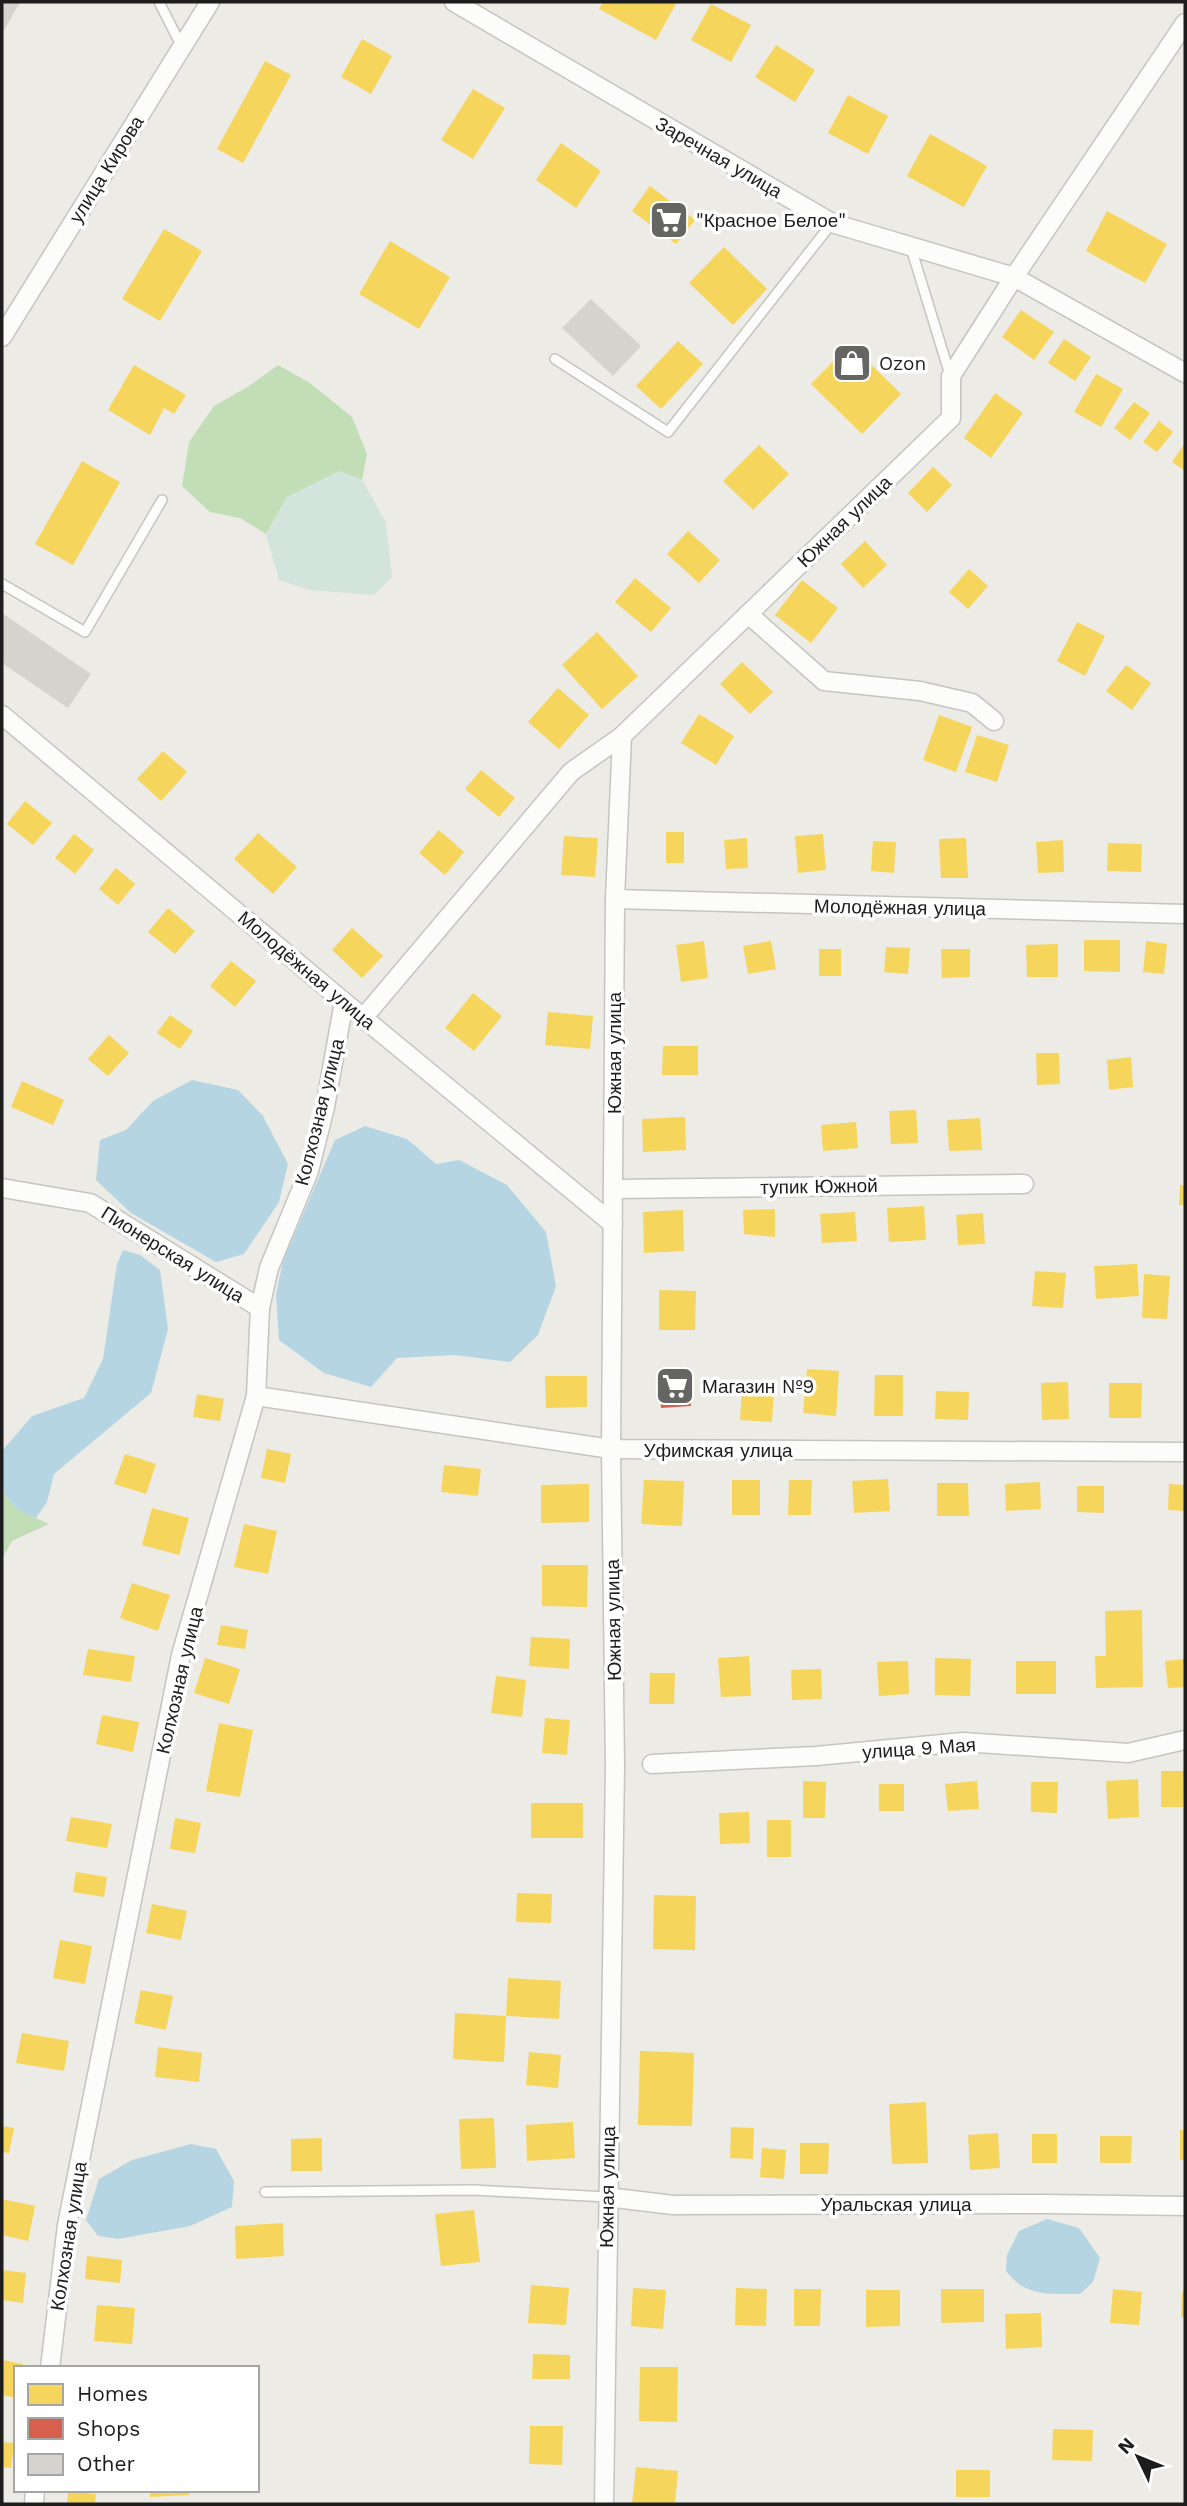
<svg xmlns="http://www.w3.org/2000/svg" width="1187" height="2506" font-family="'Work Sans',sans-serif">
<rect width="100%" height="100%" fill="#ecebe5"/>
<g fill="#c2deb7">
<polygon points="278,365 310,383 352,417 367,454 362,480 339,471 287,497 266,534 240,518 210,512 182,486 189,442 214,406 249,386"/>
<polygon points="2,1491 18,1510 49,1524 12,1541 2,1559"/>
</g>
<polygon fill="#d2e4db" points="339,471 362,480 386,522 392,577 374,595 309,590 279,580 266,534 287,497"/>
<g fill="#b5d5e3">
<polygon points="192,1080 238,1090 263,1116 288,1164 279,1202 244,1254 216,1262 131,1213 96,1180 100,1140 126,1130 153,1101"/>
<polygon points="365,1126 407,1139 436,1164 459,1160 507,1185 546,1232 556,1286 538,1335 510,1362 455,1355 397,1358 371,1387 324,1373 279,1340 276,1295 283,1261 335,1140"/>
<polygon points="123,1250 140,1255 160,1270 168,1329 151,1393 54,1474 47,1502 36,1518 18,1510 2,1491 2,1451 32,1416 84,1398 103,1359 117,1264"/>
<polygon points="191,2144 216,2149 234,2181 232,2207 190,2226 118,2239 98,2236 86,2220 99,2179 132,2160"/>
<path d="M1047,2219L1079,2228L1100,2258L1093,2282L1080,2294C1049,2294 1026,2297 1006,2271L1007,2255L1019,2231Z"/>
</g>
<g fill="#f6d55c">
<polygon points="603,2 677,2 656,40 599,9"/>
<polygon points="711,4 751,25 731,62 691,40"/>
<polygon points="362,39 392,56 371,94 341,77"/>
<polygon points="776,45 815,70 795,102 755,77"/>
<polygon points="265,61 291,75 243,163 217,149"/>
<polygon points="473,89 505,108 473,159 441,140"/>
<polygon points="848,95 888,116 868,154 828,133"/>
<polygon points="930,134 987,166 964,207 907,176"/>
<polygon points="561,143 601,171 576,208 536,180"/>
<polygon points="650,186 695,220 676,244 632,211"/>
<polygon points="1107,211 1167,244 1145,283 1086,251"/>
<polygon points="164,229 202,251 160,321 122,299"/>
<polygon points="390,241 450,277 419,329 359,294"/>
<polygon points="724,247 767,289 733,325 689,283"/>
<polygon points="1021,310 1054,332 1034,360 1002,337"/>
<polygon points="1064,339 1091,357 1075,381 1048,363"/>
<polygon points="678,341 703,364 661,409 636,386"/>
<polygon points="850,344 901,394 862,434 811,384"/>
<polygon points="134,365 186,395 174,414 164,408 150,435 108,410"/>
<polygon points="1096,374 1123,389 1101,427 1074,412"/>
<polygon points="995,393 1023,413 991,458 964,438"/>
<polygon points="1134,402 1150,413 1130,440 1114,428"/>
<polygon points="1159,421 1173,432 1157,452 1143,442"/>
<polygon points="1185,443 1185,471 1172,462"/>
<polygon points="759,445 789,474 753,510 723,481"/>
<polygon points="82,461 120,482 73,565 35,544"/>
<polygon points="933,467 952,485 927,512 908,493"/>
<polygon points="688,531 720,560 699,583 667,554"/>
<polygon points="865,541 887,565 863,588 841,564"/>
<polygon points="969,569 988,586 968,609 949,592"/>
<polygon points="635,578 671,608 651,632 615,602"/>
<polygon points="802,580 838,608 811,643 775,615"/>
<polygon points="1077,622 1105,636 1085,676 1057,661"/>
<polygon points="597,632 638,676 602,709 562,665"/>
<polygon points="742,662 773,692 750,714 720,684"/>
<polygon points="1126,665 1151,683 1132,710 1106,691"/>
<polygon points="558,688 589,715 559,749 528,722"/>
<polygon points="699,714 734,736 716,765 681,743"/>
<polygon points="939,715 972,727 956,772 923,760"/>
<polygon points="977,735 1009,745 997,782 965,772"/>
<polygon points="163,751 187,772 161,801 137,779"/>
<polygon points="481,770 515,798 499,817 465,789"/>
<polygon points="25,801 52,823 33,845 7,824"/>
<polygon points="439,830 464,852 445,875 419,853"/>
<rect x="666" y="832" width="18" height="31"/>
<polygon points="258,833 297,867 273,894 234,859"/>
<polygon points="74,834 94,850 75,874 55,858"/>
<polygon points="823,834 826,870 798,873 795,836"/>
<polygon points="564,836 598,838 595,877 561,875"/>
<polygon points="747,838 748,868 726,869 724,840"/>
<polygon points="966,838 968,878 941,878 939,839"/>
<polygon points="1063,840 1064,872 1038,873 1036,842"/>
<polygon points="873,841 896,842 894,873 871,871"/>
<polygon points="1108,843 1142,844 1141,872 1107,871"/>
<polygon points="116,868 135,884 118,905 99,889"/>
<polygon points="168,908 195,931 175,954 148,932"/>
<polygon points="352,928 383,956 362,978 332,950"/>
<polygon points="1084,940 1120,940 1120,972 1084,971"/>
<polygon points="704,941 708,978 681,982 676,945"/>
<polygon points="771,941 776,969 748,974 743,946"/>
<polygon points="1146,941 1167,944 1164,974 1143,972"/>
<polygon points="1058,944 1058,977 1027,977 1026,945"/>
<polygon points="886,947 910,948 908,974 884,972"/>
<rect x="819" y="949" width="22" height="27"/>
<polygon points="941,949 970,949 970,977 942,978"/>
<polygon points="231,961 256,981 235,1007 210,986"/>
<polygon points="473,993 502,1016 474,1051 445,1028"/>
<polygon points="548,1012 593,1016 590,1049 545,1045"/>
<polygon points="170,1015 193,1031 180,1049 157,1033"/>
<polygon points="109,1035 129,1053 108,1076 88,1059"/>
<polygon points="663,1046 698,1046 698,1075 662,1075"/>
<polygon points="1036,1053 1059,1053 1060,1084 1037,1085"/>
<polygon points="1131,1057 1133,1087 1109,1090 1107,1060"/>
<polygon points="22,1081 64,1100 53,1125 11,1107"/>
<polygon points="916,1110 918,1143 891,1144 889,1111"/>
<polygon points="685,1117 686,1150 643,1152 642,1119"/>
<polygon points="980,1118 982,1150 949,1151 947,1120"/>
<polygon points="856,1122 858,1148 823,1151 821,1125"/>
<polygon points="1180,1185 1185,1185 1185,1205 1179,1205"/>
<polygon points="924,1206 926,1240 889,1242 887,1208"/>
<polygon points="775,1209 775,1237 744,1234 743,1210"/>
<polygon points="683,1210 684,1251 644,1253 643,1212"/>
<polygon points="855,1212 857,1241 822,1243 820,1214"/>
<polygon points="983,1213 985,1244 958,1245 956,1215"/>
<polygon points="1137,1264 1139,1296 1096,1299 1094,1266"/>
<polygon points="1035,1271 1066,1273 1063,1308 1032,1306"/>
<polygon points="1144,1274 1170,1276 1167,1319 1142,1318"/>
<polygon points="659,1290 696,1291 695,1330 659,1330"/>
<polygon points="807,1369 839,1371 836,1416 803,1413"/>
<polygon points="875,1375 903,1375 903,1416 874,1416"/>
<polygon points="545,1376 587,1376 587,1407 546,1408"/>
<polygon points="1068,1382 1069,1419 1042,1420 1041,1383"/>
<polygon points="1109,1383 1142,1383 1141,1418 1109,1418"/>
<polygon points="742,1387 774,1389 772,1422 740,1420"/>
<polygon points="936,1391 969,1392 968,1420 935,1419"/>
<polygon points="197,1394 224,1399 220,1421 193,1417"/>
<polygon points="267,1449 291,1454 285,1483 261,1478"/>
<polygon points="125,1454 156,1464 146,1494 114,1484"/>
<polygon points="444,1465 481,1469 478,1496 441,1492"/>
<polygon points="888,1479 890,1511 854,1513 852,1481"/>
<polygon points="644,1480 684,1481 682,1526 641,1524"/>
<rect x="732" y="1480" width="28" height="35"/>
<polygon points="789,1480 812,1480 811,1515 788,1515"/>
<polygon points="1040,1482 1041,1509 1006,1511 1005,1484"/>
<polygon points="937,1483 968,1483 969,1516 937,1516"/>
<polygon points="589,1484 589,1522 541,1523 541,1485"/>
<polygon points="1169,1484 1185,1485 1185,1511 1168,1510"/>
<polygon points="1077,1486 1104,1486 1104,1513 1077,1512"/>
<polygon points="152,1508 189,1518 179,1555 142,1545"/>
<polygon points="244,1524 277,1531 268,1574 234,1567"/>
<polygon points="542,1565 588,1565 587,1607 542,1606"/>
<polygon points="132,1583 170,1595 158,1631 120,1618"/>
<polygon points="1142,1610 1143,1687 1096,1688 1095,1656 1106,1656 1105,1611"/>
<polygon points="221,1625 248,1630 245,1649 217,1645"/>
<polygon points="531,1637 570,1639 569,1669 529,1666"/>
<polygon points="88,1649 135,1656 131,1682 83,1675"/>
<polygon points="749,1656 751,1696 721,1697 718,1658"/>
<polygon points="205,1658 240,1669 229,1704 194,1693"/>
<polygon points="935,1658 971,1659 970,1696 935,1695"/>
<polygon points="1185,1659 1185,1687 1168,1688 1165,1661"/>
<polygon points="908,1661 909,1694 879,1696 877,1662"/>
<rect x="1016" y="1661" width="40" height="33"/>
<polygon points="821,1669 822,1699 792,1700 791,1670"/>
<polygon points="650,1673 675,1673 674,1704 649,1704"/>
<polygon points="496,1676 526,1680 522,1717 491,1713"/>
<polygon points="102,1715 139,1722 133,1752 96,1744"/>
<polygon points="545,1718 570,1720 567,1755 542,1753"/>
<polygon points="219,1723 253,1730 240,1797 206,1791"/>
<polygon points="1161,1771 1184,1771 1183,1807 1161,1807"/>
<polygon points="1138,1779 1139,1817 1108,1819 1106,1781"/>
<polygon points="803,1781 826,1782 825,1818 803,1818"/>
<polygon points="977,1781 979,1809 948,1811 945,1784"/>
<polygon points="1031,1782 1058,1782 1057,1813 1031,1812"/>
<rect x="879" y="1784" width="25" height="27"/>
<rect x="531" y="1803" width="52" height="35"/>
<polygon points="749,1812 750,1843 720,1844 719,1813"/>
<polygon points="71,1817 112,1824 107,1848 66,1841"/>
<polygon points="175,1818 201,1823 195,1853 170,1849"/>
<rect x="767" y="1820" width="24" height="37"/>
<polygon points="76,1872 107,1877 104,1897 73,1892"/>
<polygon points="517,1893 552,1894 551,1923 516,1922"/>
<polygon points="654,1895 696,1896 695,1950 653,1949"/>
<polygon points="152,1904 187,1911 181,1940 146,1933"/>
<polygon points="60,1940 92,1946 85,1984 53,1978"/>
<polygon points="508,1978 561,1981 559,2019 506,2016"/>
<polygon points="141,1990 173,1996 166,2030 134,2023"/>
<polygon points="455,2013 506,2016 504,2062 453,2059"/>
<polygon points="22,2033 69,2041 64,2071 16,2063"/>
<polygon points="158,2047 202,2053 199,2082 155,2077"/>
<polygon points="640,2051 694,2053 692,2126 638,2125"/>
<polygon points="529,2052 561,2055 558,2088 526,2085"/>
<polygon points="926,2102 928,2163 892,2164 889,2104"/>
<polygon points="494,2118 496,2168 461,2169 459,2119"/>
<polygon points="573,2122 575,2158 527,2161 526,2125"/>
<polygon points="2,2126 14,2128 9,2153 2,2152"/>
<polygon points="731,2127 754,2128 753,2159 730,2158"/>
<rect x="1180" y="2130" width="5" height="30"/>
<polygon points="998,2133 1000,2168 970,2170 968,2135"/>
<rect x="1032" y="2134" width="25" height="29"/>
<polygon points="1100,2136 1132,2136 1131,2163 1100,2163"/>
<polygon points="322,2138 322,2171 291,2171 291,2139"/>
<polygon points="800,2143 829,2143 828,2174 800,2174"/>
<polygon points="762,2148 786,2150 784,2179 760,2177"/>
<polygon points="2,2199 35,2206 28,2241 2,2235"/>
<polygon points="474,2210 480,2262 441,2266 435,2214"/>
<polygon points="283,2223 284,2256 236,2259 235,2226"/>
<polygon points="87,2256 122,2260 120,2283 85,2279"/>
<polygon points="2,2270 26,2273 23,2303 2,2300"/>
<polygon points="531,2285 569,2288 566,2325 528,2323"/>
<polygon points="633,2288 666,2290 663,2329 631,2326"/>
<polygon points="736,2288 767,2289 766,2326 735,2325"/>
<polygon points="794,2289 821,2289 820,2326 794,2326"/>
<polygon points="941,2289 984,2289 984,2322 941,2323"/>
<polygon points="1113,2289 1142,2292 1139,2325 1110,2323"/>
<polygon points="866,2290 900,2290 900,2326 866,2327"/>
<polygon points="1182,2292 1185,2292 1185,2317 1181,2317"/>
<polygon points="97,2305 135,2308 132,2344 94,2341"/>
<polygon points="1041,2313 1042,2347 1006,2349 1005,2314"/>
<polygon points="533,2354 570,2355 570,2379 532,2379"/>
<polygon points="2,2360 23,2364 22,2368 16,2368 16,2398 2,2395"/>
<polygon points="640,2367 678,2367 677,2422 639,2421"/>
<polygon points="530,2426 563,2426 562,2465 529,2464"/>
<polygon points="1053,2429 1093,2430 1092,2461 1052,2460"/>
<polygon points="2,2442 14,2443 11,2468 2,2467"/>
<polygon points="636,2467 678,2471 675,2504 632,2504"/>
<rect x="956" y="2470" width="34" height="27"/>
<polygon points="150,2490 189,2490 189,2495 150,2497"/>
<polygon points="68,2491 96,2494 95,2504 67,2504"/>
</g>
<polygon fill="#d6604d" points="689,1370 691,1406 661,1408 659,1372"/>
<g fill="#d5d3ce">
<polygon points="2,2 20,2 2,34"/>
<polygon points="591,299 641,346 613,376 562,328"/>
<polygon points="2,613 91,674 68,708 2,663"/>
</g>
<g fill="none" stroke-linecap="round" stroke-linejoin="round">
<g stroke="#c4c4c1" stroke-width="12">
<g id="service">
<polyline points="159,2 182,47"/>
<polyline points="911,248 950,375"/>
<polyline points="555,359 668,432 832,223"/>
<polyline points="2,584 85,632 162,500"/>
<polyline points="265,2192 473,2190 607,2197"/>
</g>
</g>
<g stroke="#c4c4c1" stroke-width="21">
<g id="minor">
<polyline points="454,2 832,223 1014,277 1185,373"/>
<polyline points="2,337 210,2"/>
<polyline points="748,614 824,681 920,691 972,703 994,721"/>
<polyline points="2,715 344,1002 613,1224"/>
<polyline points="615,899 1185,914"/>
<polyline points="363,1018 571,772 622,736 951,418 951,376 1014,277 1185,23"/>
<polyline points="2,1188 90,1203 260,1308"/>
<polyline points="614,1189 1024,1184"/>
<polyline points="256,1396 611,1449 1185,1452"/>
<polyline points="652,1764 816,1756 963,1742 1128,1753 1185,1740"/>
<polyline points="607,2197 673,2205 1046,2204 1185,2206"/>
<polyline points="50,2368 67,2225 181,1655 256,1396 260,1308 269,1268 309,1171 325,1107 344,1002"/>
<polyline points="34,2504 35,2490"/>
<polyline points="604,2504 615,1767 611,1449 615,899 622,736"/>
</g>
</g>
<use href="#service" stroke="#fcfcfb" stroke-width="9"/>
<use href="#minor" stroke="#fcfcfb" stroke-width="18"/>
</g>
<defs>
<g id="supermarket-square" transform="scale(2.0125)"><rect x="-9" y="-9" width="18" height="18" rx="4" fill="#656563" stroke="#fff"/><path d="M-6-5.5h2.5l.6 2H6L4.5 2H-2.5L-4.4-4H-6ZM-1.5 3.2a1.3 1.3 0 1 0 .1 0ZM3 3.2a1.3 1.3 0 1 0 .1 0Z" fill="#fff"/></g>
<g id="shop-square" transform="scale(2.0125)"><rect x="-9" y="-9" width="18" height="18" rx="4" fill="#656563" stroke="#fff"/><path d="M-5-2.5h2.3a2.7 3.5 0 0 1 5.4 0H5L5.5 6h-11ZM-1.5-2.5h3a1.5 2.3 0 0 0-3 0Z" fill="#fff"/></g>
</defs>
<g fill-rule="evenodd">
<use href="#supermarket-square" x="669" y="220"/>
<use href="#shop-square" x="852" y="363"/>
<use href="#supermarket-square" x="675" y="1386"/>
</g>
<g text-anchor="middle" stroke-width="7" stroke-linejoin="round" paint-order="stroke">
<g font-size="19" fill="#1d1d1d" stroke="#fff">
<text transform="translate(719 157) rotate(30)" y="7">Заречная улица</text>
<text transform="translate(106 169) rotate(-58)" y="7">улица Кирова</text>
<text transform="translate(844 521) rotate(-44)" y="7">Южная улица</text>
<text transform="translate(900 907) rotate(1)" y="7">Молодёжная улица</text>
<text transform="translate(307 970) rotate(40)" y="7">Молодёжная улица</text>
<text transform="translate(614 1053) rotate(-90)" y="7">Южная улица</text>
<text transform="translate(319 1112) rotate(-76)" y="7">Колхозная улица</text>
<text transform="translate(819 1186) rotate(-1)" y="7">тупик Южной</text>
<text transform="translate(173 1254) rotate(32)" y="7">Пионерская улица</text>
<text x="718" y="1457">Уфимская улица</text>
<text transform="translate(613 1620) rotate(-91)" y="7">Южная улица</text>
<text transform="translate(179 1680) rotate(-77)" y="7">Колхозная улица</text>
<text transform="translate(919 1748) rotate(-4)" y="7">улица 9 Мая</text>
<text transform="translate(607 2187) rotate(-89)" y="7">Южная улица</text>
<text x="896" y="2211">Уральская улица</text>
<text transform="translate(68 2236) rotate(-81)" y="7">Колхозная улица</text>
</g>
<g font-size="19" fill="#1d1d1d" stroke="#fff" text-anchor="start">
<text x="696" y="227">"Красное Белое"</text>
<text x="879" y="370">Ozon</text>
<text x="702" y="1393">Магазин №9</text>
</g>
</g>
<rect width="1187" height="2506" fill="none" stroke="#1d1d1d" stroke-width="7"/>
<rect x="14" y="2366" width="245" height="126" fill="#ffffff" stroke="#a5a5a5" stroke-width="2"/>
<rect x="28" y="2384" width="35" height="21" fill="#f6d55c" stroke="#a5a5a5" stroke-width="2"/>
<text x="77" y="2401" font-size="21" fill="#1d1d1d">Homes</text>
<rect x="28" y="2418" width="35" height="21" fill="#d6604d" stroke="#a5a5a5" stroke-width="2"/>
<text x="77" y="2436" font-size="21" fill="#1d1d1d">Shops</text>
<rect x="28" y="2454" width="35" height="21" fill="#d5d3ce" stroke="#a5a5a5" stroke-width="2"/>
<text x="77" y="2471" font-size="21" fill="#1d1d1d">Other</text>
<g transform="translate(1138 2457) rotate(313)" stroke="#ffffff" stroke-width="5" paint-order="stroke">
<path d="M0-5L12 26L0 18L-12 26Z" fill="#1d1d1d"/>
<text y="-10" font-size="19" font-weight="bold" text-anchor="middle" fill="#1d1d1d">N</text>
</g>
</svg>
